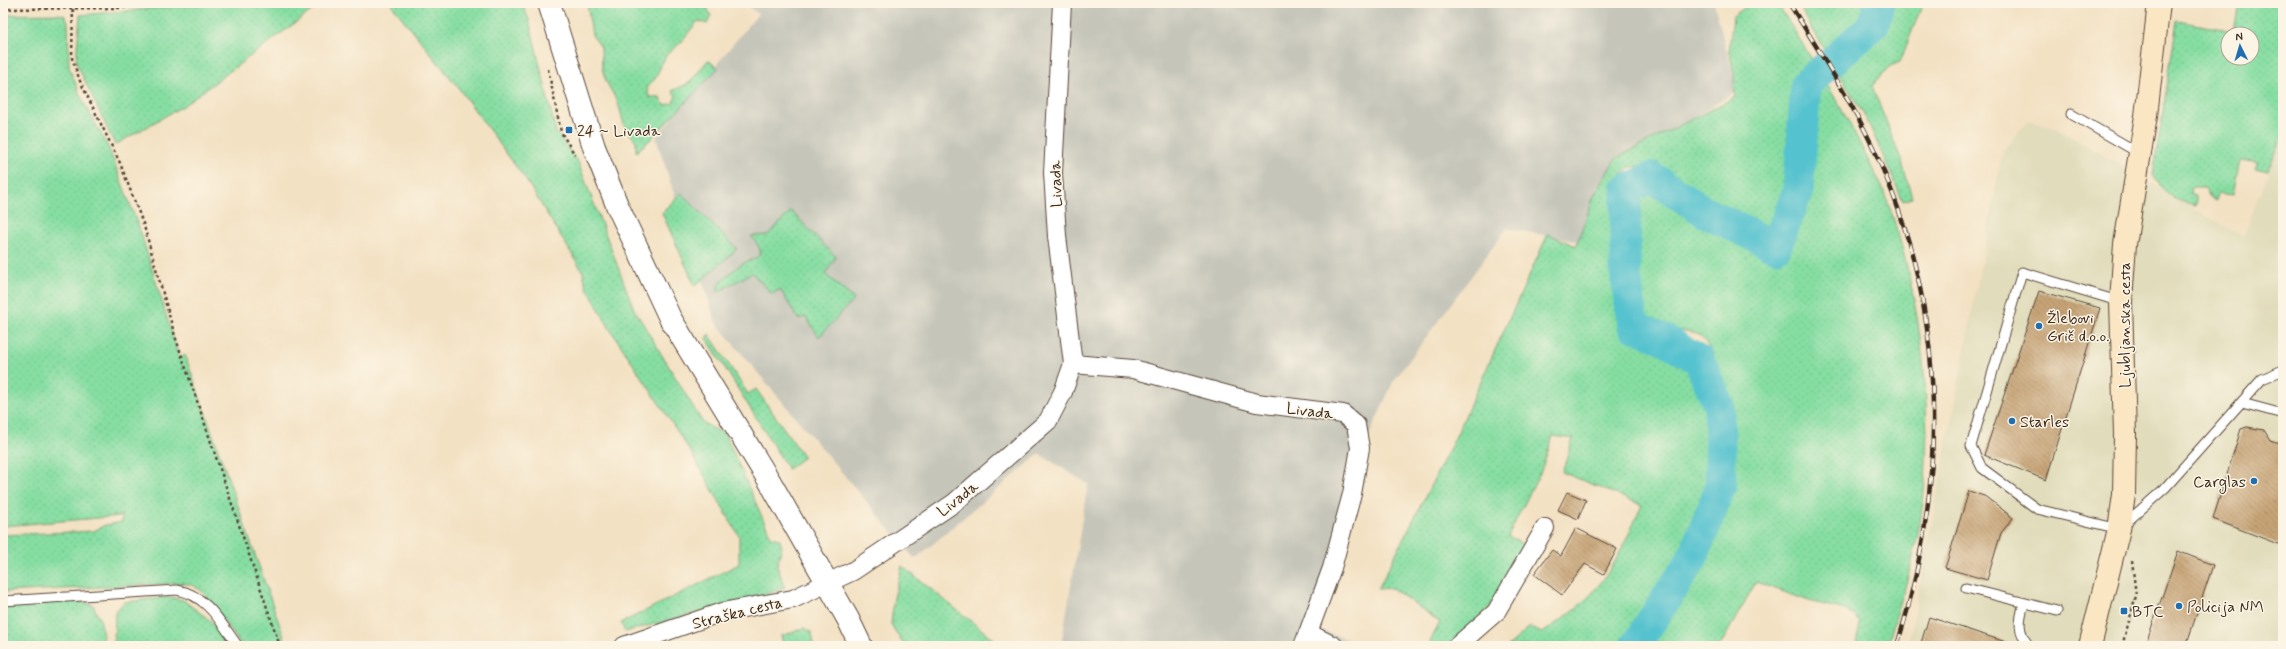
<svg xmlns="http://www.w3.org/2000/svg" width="2286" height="649" font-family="Mynerve,sans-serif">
<defs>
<pattern id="grass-dots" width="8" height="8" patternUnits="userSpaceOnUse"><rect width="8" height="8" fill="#86dea3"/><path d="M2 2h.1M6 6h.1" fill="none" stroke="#75bf8c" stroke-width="1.8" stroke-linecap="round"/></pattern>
<pattern id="building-back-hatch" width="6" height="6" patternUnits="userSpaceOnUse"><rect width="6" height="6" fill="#c7a477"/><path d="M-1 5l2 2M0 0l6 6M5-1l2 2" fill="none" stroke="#a38661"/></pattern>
</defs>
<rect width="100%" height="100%" fill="#fcf5e5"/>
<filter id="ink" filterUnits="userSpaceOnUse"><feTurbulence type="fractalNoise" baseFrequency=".025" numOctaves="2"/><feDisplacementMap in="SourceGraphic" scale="8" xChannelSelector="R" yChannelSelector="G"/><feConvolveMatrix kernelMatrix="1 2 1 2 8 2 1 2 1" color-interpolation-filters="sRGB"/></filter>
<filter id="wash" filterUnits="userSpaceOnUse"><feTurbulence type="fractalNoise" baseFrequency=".012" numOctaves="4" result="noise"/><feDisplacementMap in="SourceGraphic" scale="16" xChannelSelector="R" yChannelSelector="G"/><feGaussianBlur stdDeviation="0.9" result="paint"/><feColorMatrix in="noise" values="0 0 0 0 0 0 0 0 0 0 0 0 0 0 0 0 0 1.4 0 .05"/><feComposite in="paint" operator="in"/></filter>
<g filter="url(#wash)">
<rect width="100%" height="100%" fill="#f3e1c3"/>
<polygon fill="#e1dcbb" points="2028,121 2058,129 2243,237 2283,135 2283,646 1908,646 2003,150"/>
<polygon fill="#c5c5b9" points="745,3 1714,3 1737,91 1630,157 1603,246 1507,228 1393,382 1368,438 1364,480 1335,582 1318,629 1366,646 1061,646 1088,484 1039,454 915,559 716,323 656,138 758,14"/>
<g fill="url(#grass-dots)" stroke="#608460" fill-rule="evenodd">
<polygon points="217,3 322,3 183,106 115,145 76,62 80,15"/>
<polygon points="390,3 522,3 529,20 556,132 578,162 634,309 703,423 725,434 771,537 779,539 782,546 777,566 785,587 771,593 625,632 621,623 739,564 739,536 689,449 610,329 586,286 583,272 526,180 457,86"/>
<polygon points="587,3 710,3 706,5 711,16 707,24 698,21 679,44 666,55 655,79 647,87 649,97 660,97 662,103 666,105 673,103 676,96 672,91 689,83 708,60 718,68 650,140 636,152 636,141 625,128 618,103 606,81 602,68 601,47 592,35"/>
<path d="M1751,3H1777C1809,55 1842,105 1868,160C1872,169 1878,178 1882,187C1922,288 1938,427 1918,534C1911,572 1898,609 1887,646H1856L1860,623L1855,615L1845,610L1809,601L1756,582L1720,646H1508L1530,627L1542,633C1564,618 1586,603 1602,581C1619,559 1630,531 1642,505L1562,472L1573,439L1553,436L1541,471L1508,536L1527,546L1489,608L1471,627L1446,646H1428L1440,622L1392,588L1378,589L1455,438L1548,234L1576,246L1594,196L1615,159L1735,97L1734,74L1729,51L1733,16ZM1642,166L1657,168L1716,212L1709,221L1652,187L1641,186L1636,190L1632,294C1640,314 1655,326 1677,330C1683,331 1692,331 1697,334C1713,345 1717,367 1720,385C1735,456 1732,514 1697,579L1687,574L1694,541L1703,517L1710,484L1712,456L1705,388L1690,351L1666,341L1635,332L1621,311L1616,293L1619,178L1629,167Z"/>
<polygon points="1797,3 1870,3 1864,23 1874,38 1880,28 1885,3 1923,3 1900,62 1890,66 1872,86 1902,162 1912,198 1903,201 1868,122"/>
<path d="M2239,3H2283V135L2268,171L2255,168L2258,162L2240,161L2233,195L2217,193L2216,201L2210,198L2205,188H2191L2190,194L2196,196V205C2172,200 2167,197 2153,175L2177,21L2234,31ZM2228,34H2252V58H2228Z"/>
<polygon points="57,14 64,15 68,22 69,67 80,95 109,149 141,233 179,357 185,355 287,646 242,646 202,591 192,585 181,583 3,592 3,535 94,531 105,525 122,522 122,516 3,526 3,15"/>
<polygon points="681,193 737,249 695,286 662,213"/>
<path d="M791,211L836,257L825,274L854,299L819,337L806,317L798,319L780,289L772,294L752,273L718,292V286C725,278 734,268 744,263C749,260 759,259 760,253C761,247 754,240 751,236L768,235Z"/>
<polygon points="709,334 748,394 756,389 804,457 788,469 707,339"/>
<polygon points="902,566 1002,646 904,646 891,624 894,598"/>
<polygon points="169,597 183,600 211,621 225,646 114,646 115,612 124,602"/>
<polygon points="76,601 93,605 101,622 104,646 3,646 3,606"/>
<polygon points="805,628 812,633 814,646 784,646 781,636"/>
</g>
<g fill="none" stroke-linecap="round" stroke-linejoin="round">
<polyline stroke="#55c2cf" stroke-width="31" points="1635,646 1692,559 1721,486 1719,406 1699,360 1666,340 1633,326 1625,271 1626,190 1652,177 1705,212 1776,247 1798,191 1806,84 1874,24 1879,3"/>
</g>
<g id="blocks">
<g fill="url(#building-back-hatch)">
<polygon points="2039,291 2100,308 2046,480 1984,455"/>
<polygon points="2247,427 2264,430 2270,440 2283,444 2283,546 2213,519 2241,429"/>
<polygon points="1969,491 1987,497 2013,518 2001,533 1987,580 1945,568"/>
<polygon points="1567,492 1586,500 1578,519 1558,510"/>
<polygon points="1576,528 1617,549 1604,574 1585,564 1562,595 1534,574 1552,550 1561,556"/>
<polygon points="2178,551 2213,565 2186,646 2145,646"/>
<polygon points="1929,617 2009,643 2009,646 1920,646"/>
</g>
</g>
</g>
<g filter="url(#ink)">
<use href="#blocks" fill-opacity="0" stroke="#574537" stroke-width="1"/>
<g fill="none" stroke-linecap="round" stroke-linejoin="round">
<g stroke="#574537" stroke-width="11">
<g id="service">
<polyline points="2071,114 2139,153"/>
<polyline points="2121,302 2022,272 1971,446 1982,468 2037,509 2119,529 2165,488 2262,379 2283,370"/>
<polyline points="2242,403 2283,414"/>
<polyline points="1966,588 2057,611"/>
<path d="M3,601L177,590C207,595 221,623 238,646"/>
<path d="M2024,603C2019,621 2017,631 2029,646"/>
</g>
</g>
<g stroke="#574537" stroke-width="20">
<g id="minor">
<polyline points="1073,364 1133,369 1257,403 1343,414 1356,425 1360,448 1352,494 1332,568 1308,633"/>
<polyline points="624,646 722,612 793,599 853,571 954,503 1048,421 1063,392 1073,364 1057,236 1053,173 1062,3"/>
<polyline points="1303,646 1308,633 1334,646"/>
<polyline points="1457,646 1496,612 1545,528"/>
</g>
</g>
<g stroke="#574537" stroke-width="24">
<polyline id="tertiary" points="549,3 594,147 617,205 670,318 770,482 848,619 861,646"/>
</g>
<g stroke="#574537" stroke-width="24">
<polyline id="secondary" points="2090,646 2119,529 2124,495 2125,434 2121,302 2125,244 2146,116 2159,3"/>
</g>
<g stroke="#574537" stroke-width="2.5" stroke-dasharray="3 3" stroke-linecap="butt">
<polyline points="73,3 72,58 80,81 120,163 144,226 175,336 280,646"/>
<polyline points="3,9 120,8 173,3"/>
<polyline points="548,69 561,132 575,155"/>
<polyline points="2122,646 2136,596 2132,561"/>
</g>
<use href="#service" stroke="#fff" stroke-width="9"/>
<use href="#minor" stroke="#fff" stroke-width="18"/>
<use href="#tertiary" stroke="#fff" stroke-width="22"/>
<use href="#secondary" stroke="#fbe6c4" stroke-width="22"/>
<g stroke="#3b2a1e" stroke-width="4.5">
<path id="rail" d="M1789,3C1815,44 1842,86 1864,129C1948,293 1951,473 1897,646"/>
</g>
<use href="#rail" stroke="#fcf5e5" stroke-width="3" stroke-dasharray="9" stroke-linecap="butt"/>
</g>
</g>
<g fill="#1f6fb2" stroke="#fcf5e5" stroke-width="1.5">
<rect x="565" y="126" width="8" height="8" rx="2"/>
<circle cx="2039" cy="326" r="4"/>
<circle cx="2012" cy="421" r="4"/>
<circle cx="2254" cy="481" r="4"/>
<circle cx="2179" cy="606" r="4"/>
<rect x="2120" y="607" width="8" height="8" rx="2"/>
</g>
<g text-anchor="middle" stroke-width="3" stroke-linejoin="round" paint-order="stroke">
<g font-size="16" fill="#3b2a1e" stroke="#fcf5e5" text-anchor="start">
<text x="577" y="136">24 ~ Livada</text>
<text x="2047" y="323">Žlebovi<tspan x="2047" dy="18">Grič d.o.o.</tspan></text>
<text x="2020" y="427">Starles</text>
<text x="2246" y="487" text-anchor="end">Carglas</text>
<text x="2187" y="612">Policija NM</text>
<text x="2132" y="617">BTC</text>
</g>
<g font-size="16" fill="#3b2a1e" stroke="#fcf5e5">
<text transform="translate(1055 184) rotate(-92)" y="6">Livada</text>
<text transform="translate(2124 325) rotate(-90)" y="6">Ljubljanska cesta</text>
<text transform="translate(1310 410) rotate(7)" y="6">Livada</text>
<text transform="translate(957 498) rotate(-38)" y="6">Livada</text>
<text transform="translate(737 612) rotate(-14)" y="6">Straška cesta</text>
</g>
</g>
<rect width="2286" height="649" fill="none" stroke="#fcf5e5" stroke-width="16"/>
<g transform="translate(2240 46) rotate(355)"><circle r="19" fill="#fcf5e5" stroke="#afa495"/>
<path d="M0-3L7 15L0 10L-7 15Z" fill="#1f6fb2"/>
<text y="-6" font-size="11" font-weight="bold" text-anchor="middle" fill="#3b2a1e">N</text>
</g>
</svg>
